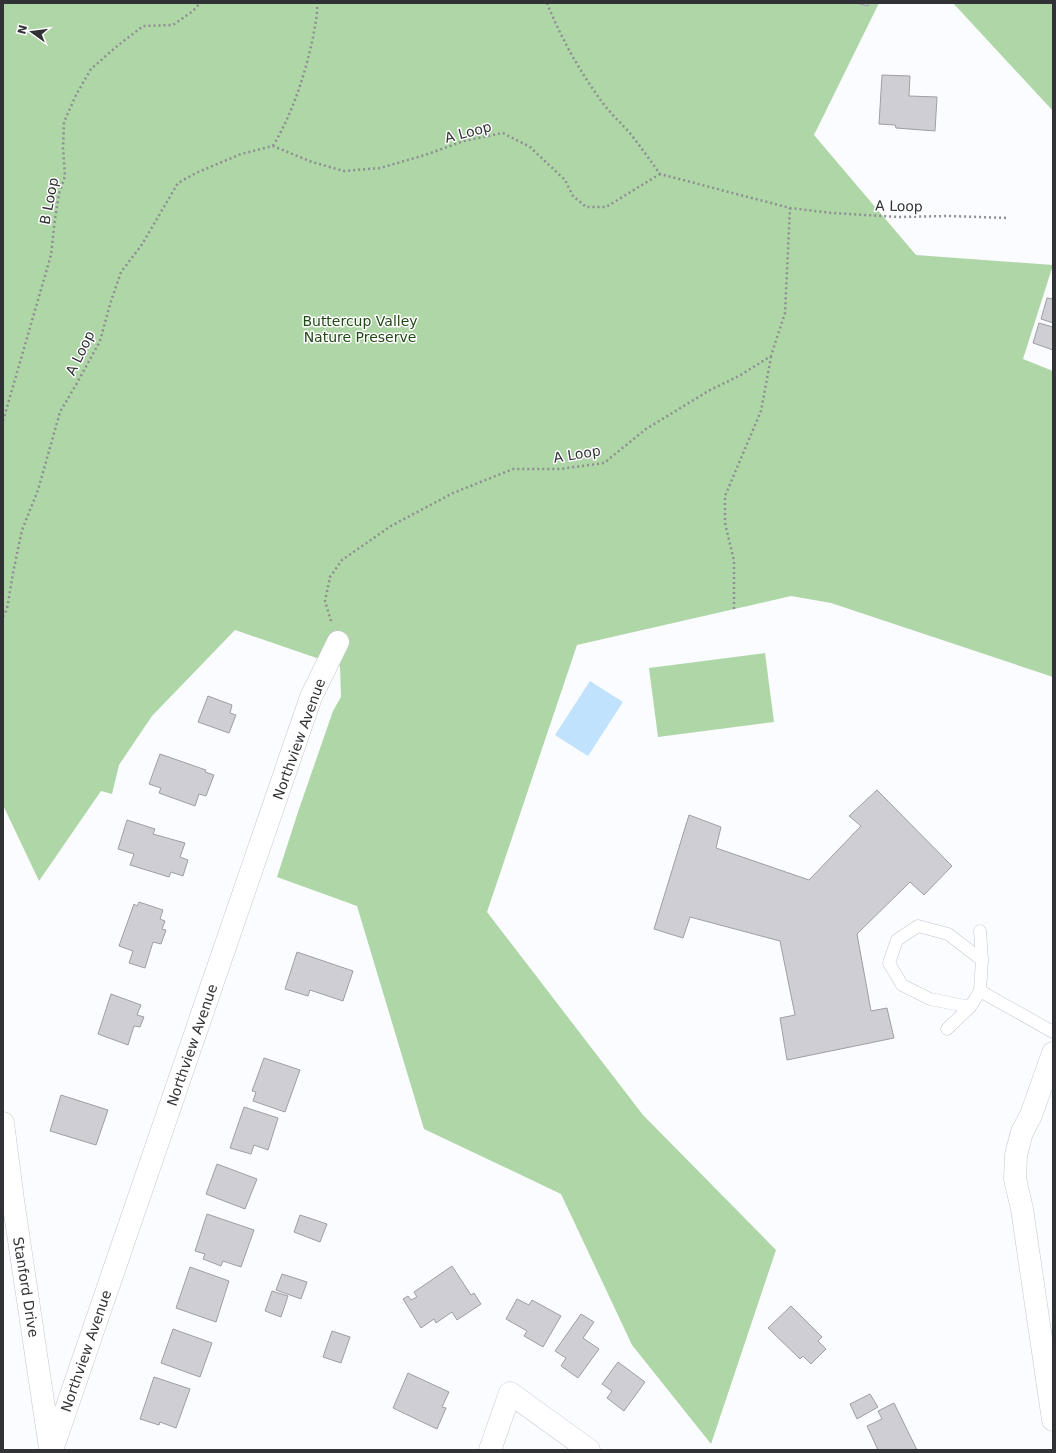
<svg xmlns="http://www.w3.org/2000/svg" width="1056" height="1453" font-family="'DejaVu Sans',sans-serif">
<rect width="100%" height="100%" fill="#fafcff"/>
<g fill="#afd6a6">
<polygon points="3,3 879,3 814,135 916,255 1053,265 1023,359 1053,371 1053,677 831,603 791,596 577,645 487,912 643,1115 776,1250 711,1444 632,1345 561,1194 424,1129 357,906 277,877 299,809 333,711 341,697 340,666 235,630 152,716 119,765 112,794 101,791 39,881 3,805"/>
<polygon points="953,3 1053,3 1053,111"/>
<polygon points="765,653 774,722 658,737 649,668"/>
</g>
<polygon fill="#c0e2fd" points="590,681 623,702 588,756 555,735"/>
<g fill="#cfced5" stroke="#9f9ea5">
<polygon points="856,3 868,3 868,6"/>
<polygon points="882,75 910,76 909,96 937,97 935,131 896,128 895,125 879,124"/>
<polygon points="1047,298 1053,299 1053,323 1041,319"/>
<polygon points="1039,323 1053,327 1053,350 1033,343"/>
<polygon points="208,696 232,705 230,713 236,715 229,733 198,722"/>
<polygon points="160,754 206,770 205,772 214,775 206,796 199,794 195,806 159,793 161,788 149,784"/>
<polygon points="877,790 952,866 924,895 910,882 857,934 871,1011 887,1008 894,1038 787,1060 780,1018 795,1015 780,941 690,917 683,938 654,929 689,815 721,827 716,848 809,880 861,826 849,816"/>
<polygon points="127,820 155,829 153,834 185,843 180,857 188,860 183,876 171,872 169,877 130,865 134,854 118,849"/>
<polygon points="139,902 163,910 160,919 165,921 162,929 166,930 161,944 153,942 145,968 129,963 133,951 119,946 134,904 137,906"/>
<polygon points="297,952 353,971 343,1001 310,990 308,996 285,989"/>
<polygon points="111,994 141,1005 137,1015 144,1017 140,1027 134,1026 128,1045 98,1034"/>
<polygon points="264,1058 300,1070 285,1112 253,1101 256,1092 252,1091"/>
<polygon points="61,1095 108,1110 96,1145 50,1131"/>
<polygon points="244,1107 278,1118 268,1150 254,1145 251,1154 230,1148"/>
<polygon points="217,1164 257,1179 245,1209 206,1194"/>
<polygon points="207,1214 254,1230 241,1267 223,1261 221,1266 203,1259 205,1254 195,1251"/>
<polygon points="300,1215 327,1224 320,1242 294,1232"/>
<polygon points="452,1266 471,1295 474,1293 481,1304 457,1320 452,1312 436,1323 434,1319 421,1328 403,1299 408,1296 411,1300 417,1297 414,1292"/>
<polygon points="190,1267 229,1281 216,1322 176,1308"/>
<polygon points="282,1274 307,1282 301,1299 276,1290"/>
<polygon points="272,1291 288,1296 281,1317 265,1311"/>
<polygon points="517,1299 529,1305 532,1300 561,1316 543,1347 524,1336 527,1331 506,1319"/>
<polygon points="791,1306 822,1337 818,1341 826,1349 811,1364 803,1356 800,1359 768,1328"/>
<polygon points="581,1314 594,1322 583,1338 599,1349 578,1378 561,1366 566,1358 555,1351"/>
<polygon points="173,1329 212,1343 200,1377 161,1363"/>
<polygon points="332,1331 350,1337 341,1363 323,1357"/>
<polygon points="618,1362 645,1382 624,1411 607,1398 612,1391 602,1384"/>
<polygon points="408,1373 449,1392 442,1407 446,1408 437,1429 393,1408"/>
<polygon points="154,1377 190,1389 176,1428 160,1422 159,1425 140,1419"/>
<polygon points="870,1394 878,1407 857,1419 850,1404"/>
<polygon points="894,1403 917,1450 878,1450 867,1426 882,1419 878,1411"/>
</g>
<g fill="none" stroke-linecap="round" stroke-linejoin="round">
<g stroke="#c4c7ce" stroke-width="13">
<g id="service">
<polyline points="980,931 982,960 980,991 1053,1032"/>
<polyline points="970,1007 930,999 902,985 889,963 897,940 918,926 948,934 982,960"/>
<polyline points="947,1029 970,1007 980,991"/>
</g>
</g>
<g stroke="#c4c7ce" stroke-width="23">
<g id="minor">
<polyline points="1053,1053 1031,1115 1022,1132 1016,1155 1015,1179 1022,1209 1053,1420"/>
<polyline points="3,1123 13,1200 50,1448"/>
<polyline points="52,1450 311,697 338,642"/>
<polyline points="490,1450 510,1393 589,1450"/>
</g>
</g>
<g stroke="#8d8f92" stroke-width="2.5" stroke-dasharray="2 3" stroke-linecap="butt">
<path d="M547,3C561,38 580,72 602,102C610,113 620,122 629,132C640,146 650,160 660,174L790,208L832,213L899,217L948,216L1008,218"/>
<path d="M273,146C293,112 305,75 313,37C315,25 318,14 317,3"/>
<polyline points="3,421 51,255 55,219 59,194 65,176 63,148 64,122 76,95 91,69 116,47 143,26 173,25 193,11 200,3"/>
<polyline points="734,609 734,561 725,523 725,496 761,411 771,357"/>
<polyline points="3,617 7,609 13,573 22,530 38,490 60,412 77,383 100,341 111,301 121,272 141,246 178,183 196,173 241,154 273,146 312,162 344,171 380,168 425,155 464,141 503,133 530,147 565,180 573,196 586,207 606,207 660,174"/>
<polyline points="331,621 325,601 330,577 342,560 391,526 453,493 513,469 560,469 604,463 646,429 710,390 739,376 771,356 785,313 790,208"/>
</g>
<use href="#service" stroke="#fff" stroke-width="12"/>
<use href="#minor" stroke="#fff" stroke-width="22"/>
</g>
<g text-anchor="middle" stroke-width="3" stroke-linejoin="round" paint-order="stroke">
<g font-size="14" fill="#313235" stroke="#fff">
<text transform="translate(468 132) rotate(-15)" y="5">A Loop</text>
<text transform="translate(49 201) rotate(-79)" y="5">B Loop</text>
<text transform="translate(899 206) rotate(1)" y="5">A Loop</text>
<text transform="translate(80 353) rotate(-64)" y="5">A Loop</text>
<text transform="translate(577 454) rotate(-9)" y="5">A Loop</text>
<text transform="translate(299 739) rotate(-70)" y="5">Northview Avenue</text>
<text transform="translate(192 1045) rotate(-71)" y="5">Northview Avenue</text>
<text transform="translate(26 1287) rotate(81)" y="5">Stanford Drive</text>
<text transform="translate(86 1351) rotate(-71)" y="5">Northview Avenue</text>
</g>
<g font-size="14" fill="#1f4914" stroke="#fff">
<text x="360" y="326">Buttercup Valley<tspan x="360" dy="16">Nature Preserve</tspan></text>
</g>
</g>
<rect width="1056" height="1453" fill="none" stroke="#313235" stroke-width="8"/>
<g transform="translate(32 32) rotate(284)" stroke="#ffffff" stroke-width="3" paint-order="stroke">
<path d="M0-3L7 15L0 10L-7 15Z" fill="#313235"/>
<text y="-6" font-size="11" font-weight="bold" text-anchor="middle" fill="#313235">N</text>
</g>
</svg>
